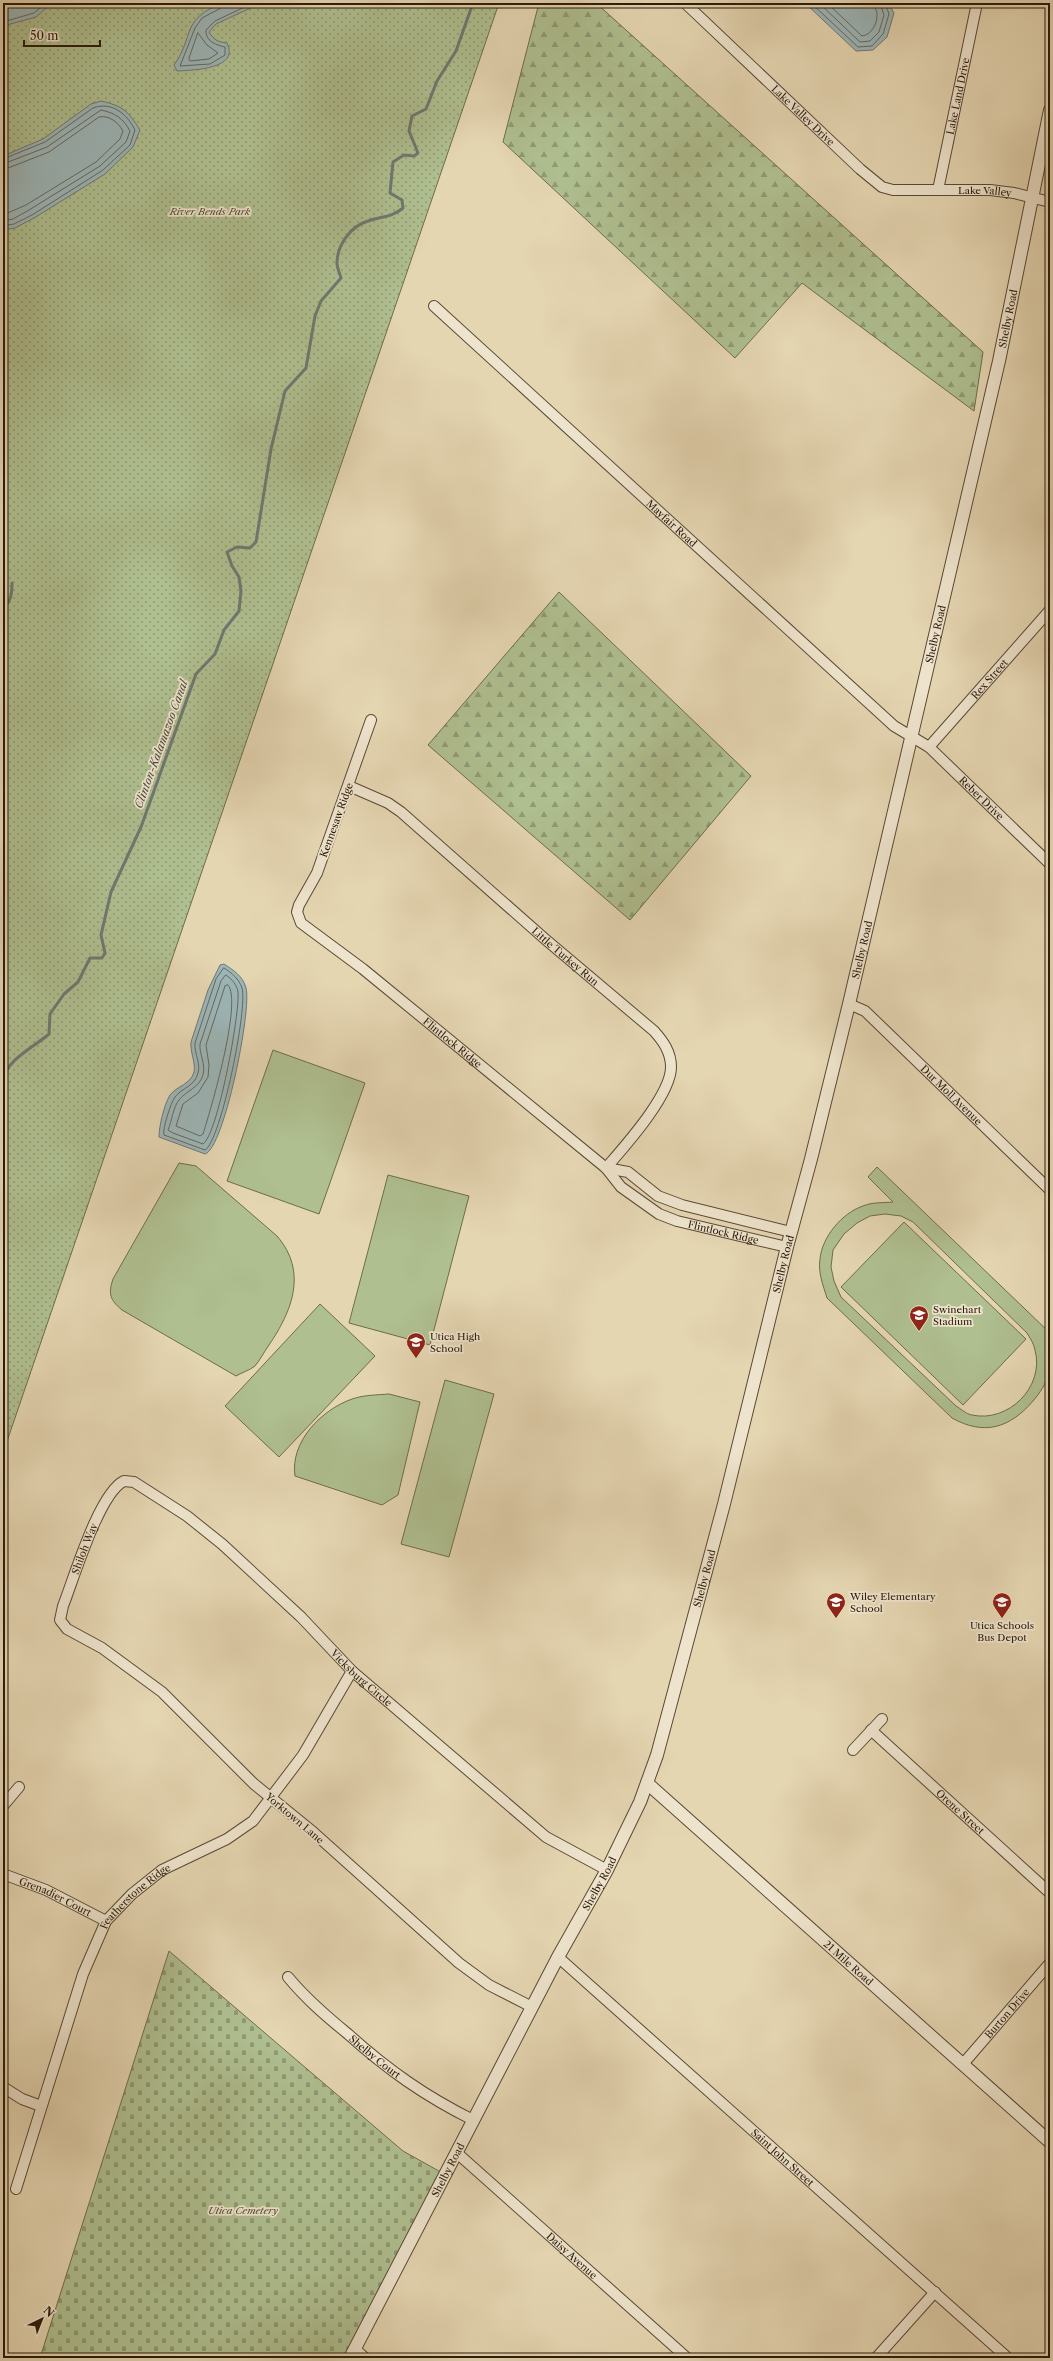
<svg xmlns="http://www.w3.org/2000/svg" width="1053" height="2361" font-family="'Libre Caslon Text',serif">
<defs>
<pattern id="grass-dots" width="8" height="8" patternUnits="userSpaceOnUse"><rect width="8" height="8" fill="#afbf90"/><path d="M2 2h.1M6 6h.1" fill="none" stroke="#8f9a74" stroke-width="1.8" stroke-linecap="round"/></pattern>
<pattern id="forest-firs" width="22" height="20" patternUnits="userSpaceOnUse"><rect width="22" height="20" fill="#afbf90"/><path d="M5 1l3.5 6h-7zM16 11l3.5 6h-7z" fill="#8f9a74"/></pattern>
<pattern id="cemetery-stones" width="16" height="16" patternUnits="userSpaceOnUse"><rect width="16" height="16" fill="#afbf90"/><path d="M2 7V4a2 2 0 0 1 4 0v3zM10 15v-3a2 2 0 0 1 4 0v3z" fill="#8f9a74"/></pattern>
</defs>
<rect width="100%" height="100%" fill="#e5d6b2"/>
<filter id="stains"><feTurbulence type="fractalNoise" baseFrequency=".005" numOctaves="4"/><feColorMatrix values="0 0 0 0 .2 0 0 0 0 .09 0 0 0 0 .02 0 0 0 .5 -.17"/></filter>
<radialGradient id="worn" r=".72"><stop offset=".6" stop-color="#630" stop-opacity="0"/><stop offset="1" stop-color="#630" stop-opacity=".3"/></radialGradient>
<polygon fill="url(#grass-dots)" stroke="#6d6c4d" points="3,3 499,3 3,1453"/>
<g fill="url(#forest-firs)" stroke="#6d6c4d">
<polygon points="539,3 596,3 983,352 974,411 802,283 735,358 503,142"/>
<polygon points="559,592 751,776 630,920 428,745"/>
</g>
<polygon fill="url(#cemetery-stones)" stroke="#6d6c4d" points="169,1951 403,2151 446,2175 350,2358 40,2358"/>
<g fill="#afbf90" stroke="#6d6c4d" fill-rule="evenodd">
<polygon points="273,1050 365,1083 319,1214 227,1181"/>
<path d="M179,1163L196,1166L277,1236C308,1272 292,1311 269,1345C264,1352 260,1360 255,1366C250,1370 241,1373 236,1376L122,1310C110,1300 108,1294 113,1279Z"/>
<path d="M877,1167L1050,1333C1050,1347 1051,1361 1048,1374C1047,1383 1039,1394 1033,1401C1010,1428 984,1436 952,1418L827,1298C823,1285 818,1273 820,1259C822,1237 842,1213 863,1206C872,1202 883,1203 893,1202L868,1177ZM885,1214L901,1216L913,1222L1027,1333C1030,1338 1034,1344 1035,1350C1045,1387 1008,1423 972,1415C966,1414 961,1409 956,1406L841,1297L834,1281L831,1267L833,1250L844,1234L857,1223L870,1216Z"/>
<polygon points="388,1175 469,1196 430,1345 349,1323"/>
<polygon points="904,1222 1026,1339 963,1405 841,1287"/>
<polygon points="320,1304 375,1356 279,1457 225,1406"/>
<polygon points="445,1380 494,1394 449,1557 401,1544"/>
<path d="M389,1394L420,1402L398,1495L382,1505L295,1476C290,1442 321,1410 352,1399C364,1395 376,1395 389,1394Z"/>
</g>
<g fill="#9cb6b8" stroke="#6f7872">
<polygon points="3,3 52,3 36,17 3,26"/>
<path d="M223,3H261L216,24L209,32C214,40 218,42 227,43C240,69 194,70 177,71L174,65C195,36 180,19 223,3Z"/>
<polygon points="805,3 888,3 894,13 887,37 873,50 856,51"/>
<path d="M101,101C123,106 128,111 140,130L133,147L105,174L34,218L15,228L3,230V156L43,139L91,104Z"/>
<path d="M224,964C233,970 243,976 246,988C252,1009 224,1149 205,1154L159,1137C159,1126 164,1105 170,1095C177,1086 191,1084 194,1072C196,1063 190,1053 191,1042L208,990L220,965Z"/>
</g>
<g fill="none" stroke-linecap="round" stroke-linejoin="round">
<g stroke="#646861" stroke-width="1">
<path d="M222,3L221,8L202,18L195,28L180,66L210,64L225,55V47C216,45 205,41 206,30L215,21L253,3"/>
<polyline points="811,3 858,47 872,46 883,34 889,14 885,3"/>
<polyline points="819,3 860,42 870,41 879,32 884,15 880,3"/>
<path d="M827,3L862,36C871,35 877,24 877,16C878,12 874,7 874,3"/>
<polyline points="3,22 34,13 46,3"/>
<polygon points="198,33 207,45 218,53 209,59 190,61 189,59"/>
<path d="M3,159L45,142L93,108C112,101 127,114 135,130L130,145L103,170L32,215L14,224L3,226"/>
<path d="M3,164L47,147L101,110C115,113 123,118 130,131L126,142L100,166L29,210L13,219L3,221"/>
<path d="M3,170L49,152L99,117C109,115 118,122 123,131L120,139L96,162L26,205L3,215"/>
<path d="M224,968C232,973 239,979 242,988C248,1007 221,1141 205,1150L164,1135C162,1130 171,1102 175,1097C182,1088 195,1086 198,1073C201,1063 194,1053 195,1043L216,979Z"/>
<path d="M226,975C232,979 237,985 238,992C240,1013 218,1134 203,1144L173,1133L168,1130C172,1121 173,1107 179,1100C187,1090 199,1088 203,1075C206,1064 199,1054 200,1044L221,981Z"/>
<path d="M228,985C243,1001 210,1112 203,1134L200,1136L176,1126L183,1104L198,1093L208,1077L209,1065L206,1045L225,986Z"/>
</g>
<g stroke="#6f7872" stroke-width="3">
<path d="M3,609C11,601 12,594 12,583"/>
<path d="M3,1080C6,1060 34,1047 49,1034L50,1014L64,994L78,982L90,958H102L105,953L101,935L111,892L141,827L196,674L215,654L224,630L239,611L241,591L239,577L232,566L227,552L237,547L250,548L256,542L271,449L285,391L306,368L315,316L321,301L341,278C340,274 337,268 337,263C337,245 351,226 368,221C382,216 391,218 403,208L402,200L390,193L393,162L404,155L414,156L418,153L409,131L412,116L426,109L437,81L456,51L473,3"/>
</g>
<g stroke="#5a4934" stroke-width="12">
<g id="minor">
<path id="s1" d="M685,3L860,169L882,187L893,190H990L1014,193L1050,202"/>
<path id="s2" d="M938,190L977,3"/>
<path id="s3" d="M434,306L894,726L929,747L1050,864"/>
<path id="s4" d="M371,720L317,873L299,905L297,912L301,923L363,969L606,1168L621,1187L659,1214L677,1221L787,1247"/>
<path id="s5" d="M929,747L1050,610"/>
<path id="s6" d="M349,786L388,803L401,812L545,939L654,1031C663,1041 671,1052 671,1067C671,1095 625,1146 606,1168"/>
<path id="s7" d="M849,1004L865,1011L1050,1190"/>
<polyline points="606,1168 628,1172 658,1196 682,1205 791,1232"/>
<path id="s8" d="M871,1730L1050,1893"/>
<polyline points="853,1750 882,1719"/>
<polyline points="3,1806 19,1787"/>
<path id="s9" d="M3,1874L46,1890L106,1921"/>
<path id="s10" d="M558,1957L1008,2358"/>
<path id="s11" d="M288,1977C306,1999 326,2016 348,2034C388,2070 425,2096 473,2120"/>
<path id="s12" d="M532,2007L489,1985L459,1963L313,1832L254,1784L162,1692L102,1648L67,1629L60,1620L63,1606C74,1578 99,1493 124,1481L134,1482L187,1516L222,1544L301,1617L352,1671L546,1837L607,1870"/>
<path id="s13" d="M963,2064L1050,1963"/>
<polyline points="3,2087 22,2099 41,2106"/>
<path id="s14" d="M457,2153L687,2358"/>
<path id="s15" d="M16,2189L83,1974L106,1921L132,1894L162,1870L227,1839L253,1821L303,1755L352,1671"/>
<polyline points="355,2349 365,2358"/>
<polyline points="876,2358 935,2292"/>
</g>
</g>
<g stroke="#5a4934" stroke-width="14">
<g id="tertiary">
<path id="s16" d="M647,1783L1050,2142"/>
<path id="s17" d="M350,2358L558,1957L607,1870L640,1802L657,1755L724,1504L787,1247L811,1159L849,1004L999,361L1050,110"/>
</g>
</g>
<use href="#minor" stroke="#eee4cd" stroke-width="10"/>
<use href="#tertiary" stroke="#eee4cd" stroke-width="12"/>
</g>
<defs>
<g id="school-pin" transform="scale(1)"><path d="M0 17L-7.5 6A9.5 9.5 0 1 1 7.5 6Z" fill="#8f2418" stroke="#eee4cd"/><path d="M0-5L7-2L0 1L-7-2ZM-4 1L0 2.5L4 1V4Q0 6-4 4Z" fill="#fff"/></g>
</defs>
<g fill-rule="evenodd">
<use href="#school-pin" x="919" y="1315"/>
<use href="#school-pin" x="416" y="1342"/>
<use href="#school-pin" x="836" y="1602"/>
<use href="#school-pin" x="1002" y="1602"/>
</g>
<g text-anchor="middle" stroke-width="3.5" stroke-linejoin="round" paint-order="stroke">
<g font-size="10" fill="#2b1a0a" stroke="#eee4cd">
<text dy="4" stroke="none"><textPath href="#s2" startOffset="96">Lake Land Drive</textPath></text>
<text dy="4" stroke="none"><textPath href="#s1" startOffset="163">Lake Valley Drive</textPath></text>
<text dy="4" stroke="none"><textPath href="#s1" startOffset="373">Lake Valley</textPath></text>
<text dy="4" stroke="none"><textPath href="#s17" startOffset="2156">Shelby Road</textPath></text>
<text dy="4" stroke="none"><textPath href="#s3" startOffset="322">Mayfair Road</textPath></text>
<text dy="4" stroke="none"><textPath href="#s17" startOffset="1832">Shelby Road</textPath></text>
<text dy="4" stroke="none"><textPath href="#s5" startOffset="91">Rex Street</textPath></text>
<text dy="4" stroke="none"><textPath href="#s3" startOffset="737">Reber Drive</textPath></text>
<text transform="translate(336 820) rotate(-70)" y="4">Kennesaw Ridge</text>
<text dy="4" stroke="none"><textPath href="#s17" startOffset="1508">Shelby Road</textPath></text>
<text dy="4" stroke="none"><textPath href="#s6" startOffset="277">Little Turkey Run</textPath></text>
<text dy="4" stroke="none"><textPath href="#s4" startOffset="411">Flintlock Ridge</textPath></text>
<text dy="4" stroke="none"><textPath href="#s7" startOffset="138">Dur Moll Avenue</textPath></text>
<text dy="4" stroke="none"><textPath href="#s4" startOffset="747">Flintlock Ridge</textPath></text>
<text dy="4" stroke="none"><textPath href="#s17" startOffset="1184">Shelby Road</textPath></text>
<text dy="4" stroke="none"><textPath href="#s12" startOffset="689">Shiloh Way</textPath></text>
<text dy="4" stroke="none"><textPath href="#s17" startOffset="860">Shelby Road</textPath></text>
<text dy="4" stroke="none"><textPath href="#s12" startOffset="1080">Vicksburg Circle</textPath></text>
<text dy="4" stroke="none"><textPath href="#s8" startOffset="121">Orene Street</textPath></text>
<text transform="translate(295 1818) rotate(40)" y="4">Yorktown Lane</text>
<text dy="4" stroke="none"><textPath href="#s17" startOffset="536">Shelby Road</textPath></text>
<text dy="4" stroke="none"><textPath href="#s9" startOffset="57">Grenadier Court</textPath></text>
<text dy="4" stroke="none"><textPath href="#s15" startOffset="321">Featherstone Ridge</textPath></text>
<text dy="4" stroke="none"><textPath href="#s16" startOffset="270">21 Mile Road</textPath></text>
<text dy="4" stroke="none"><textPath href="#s13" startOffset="67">Burton Drive</textPath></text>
<text dy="4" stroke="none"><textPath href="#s11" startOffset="118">Shelby Court</textPath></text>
<text dy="4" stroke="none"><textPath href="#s10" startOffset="301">Saint John Street</textPath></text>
<text dy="4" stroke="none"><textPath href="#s17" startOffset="212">Shelby Road</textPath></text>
<text dy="4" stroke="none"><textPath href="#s14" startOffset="154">Daisy Avenue</textPath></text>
</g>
<g font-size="10" font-style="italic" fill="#534c32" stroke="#eee4cd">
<text x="210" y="215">River Bends Park</text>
<text x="243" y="2214">Utica Cemetery</text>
</g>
<g font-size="10" fill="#2b1a0a" stroke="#eee4cd" text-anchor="start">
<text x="933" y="1313">Swinehart<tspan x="933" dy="12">Stadium</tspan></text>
<text x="430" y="1340">Utica High<tspan x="430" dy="12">School</tspan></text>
<text x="850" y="1600">Wiley Elementary<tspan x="850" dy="12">School</tspan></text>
<text x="1002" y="1629" text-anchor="middle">Utica Schools<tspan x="1002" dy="12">Bus Depot</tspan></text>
</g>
<g font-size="11" font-style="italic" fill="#4d493e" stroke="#eee4cd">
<text transform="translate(161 744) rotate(-70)" y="4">Clinton-Kalamazoo Canal</text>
</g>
</g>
<rect width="1053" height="2361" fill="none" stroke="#e5d6b2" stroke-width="16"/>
<rect x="4" y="4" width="1045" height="2353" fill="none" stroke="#2b1a0a" stroke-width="2"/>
<rect x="8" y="8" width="1037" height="2345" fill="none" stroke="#2b1a0a"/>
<g transform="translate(42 2319) rotate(43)" stroke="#eee4cd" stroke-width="3" paint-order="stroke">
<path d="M0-3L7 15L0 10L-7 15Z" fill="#2b1a0a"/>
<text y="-6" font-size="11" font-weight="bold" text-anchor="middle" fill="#2b1a0a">N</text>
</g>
<path d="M24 40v6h76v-6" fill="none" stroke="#2b1a0a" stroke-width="2"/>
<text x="30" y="40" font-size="12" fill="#2b1a0a" stroke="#eee4cd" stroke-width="3" paint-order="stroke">50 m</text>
<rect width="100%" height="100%" filter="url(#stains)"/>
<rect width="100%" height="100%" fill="url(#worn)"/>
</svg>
